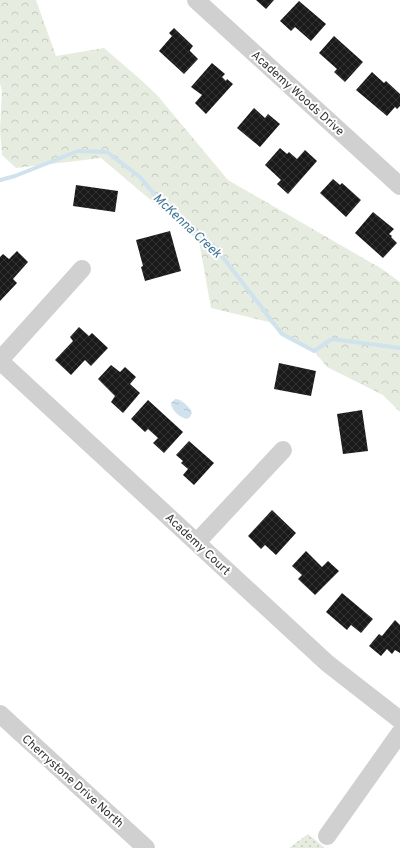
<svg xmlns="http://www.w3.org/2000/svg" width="400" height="848" font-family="Overpass,sans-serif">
<defs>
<pattern id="grass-dots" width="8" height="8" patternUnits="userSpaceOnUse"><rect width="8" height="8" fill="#e6ecdf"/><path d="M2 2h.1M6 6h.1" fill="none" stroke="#c6cbc0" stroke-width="1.8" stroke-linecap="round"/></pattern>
<pattern id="forest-crowns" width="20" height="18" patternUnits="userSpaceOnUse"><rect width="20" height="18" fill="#e6ecdf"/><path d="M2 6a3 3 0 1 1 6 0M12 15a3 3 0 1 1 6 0" fill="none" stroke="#c6cbc0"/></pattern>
<pattern id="water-ripples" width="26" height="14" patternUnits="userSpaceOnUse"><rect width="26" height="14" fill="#cfe2ee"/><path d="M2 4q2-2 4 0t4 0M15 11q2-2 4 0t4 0" fill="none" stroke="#b2c2cd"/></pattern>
<pattern id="building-cross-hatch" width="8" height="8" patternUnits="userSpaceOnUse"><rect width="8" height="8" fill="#1a1a1a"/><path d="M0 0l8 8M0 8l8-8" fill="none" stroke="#333"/></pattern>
</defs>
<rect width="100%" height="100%" fill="#fff"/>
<polygon fill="url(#grass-dots)" points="308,834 325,848 289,848"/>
<polygon fill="url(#forest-crowns)" points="0,0 36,0 56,56 104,48 141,80 157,95 228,180 382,269 400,282 400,412 383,395 327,367 314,351 282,334 269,322 211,308 199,241 101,158 16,168 2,155 0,129 2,92 0,83"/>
<path fill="url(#water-ripples)" d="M175,399C181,399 190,407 192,413L190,417L187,419C180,418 171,410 171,403Z"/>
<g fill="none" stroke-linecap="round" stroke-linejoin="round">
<polyline stroke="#cfe2ee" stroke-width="4" points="0,180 15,176 78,151 107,152 140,177 164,206 215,247 282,334 314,351 332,339 400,348"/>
</g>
<g fill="url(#building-cross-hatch)">
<polygon points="256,0 274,0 266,9"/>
<polygon points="299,1 326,24 311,41 295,27 291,31 280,21"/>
<polygon points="174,28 193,46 190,50 190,51 198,59 184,74 159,51 172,36 169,33"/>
<polygon points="334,36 363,62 345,82 334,72 337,69 319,53"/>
<polygon points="212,63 225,74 222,77 226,81 227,79 233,84 206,114 195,103 202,95 191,87"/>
<polygon points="372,72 384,83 386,81 400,94 400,106 397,109 395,107 387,116 356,90"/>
<polygon points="254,108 265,118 268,114 280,124 260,147 237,128"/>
<polygon points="280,148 287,154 289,152 297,159 305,150 317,161 288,194 277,184 281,180 265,165"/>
<polygon points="333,179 340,185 342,183 361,200 346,217 320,193"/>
<polygon points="76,185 118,191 115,212 73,206"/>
<polygon points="373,212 394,229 389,234 392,236 391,237 397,243 383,258 355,233"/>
<polygon points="170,231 181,271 145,281 141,267 143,266 136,240"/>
<polygon points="17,251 28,262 13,279 17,283 0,301 0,257 3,254 9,259"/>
<polygon points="79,327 89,336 92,333 108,348 91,366 85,360 71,375 55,360 73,341 70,337"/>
<polygon points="279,363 316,371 311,396 274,389"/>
<polygon points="111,365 120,372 125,367 136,377 130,384 140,393 123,413 111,402 115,396 98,379"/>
<polygon points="148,400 183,432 164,453 153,443 158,438 148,429 145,432 131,419"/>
<polygon points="362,410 368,451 343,454 337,414"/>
<polygon points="189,441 214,463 194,485 183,475 188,469 181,463 183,461 176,455"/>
<polygon points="272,510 296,533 276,555 265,545 261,549 248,536"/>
<polygon points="306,551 322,567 328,561 339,571 315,595 298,579 302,575 292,566"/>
<polygon points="342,593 373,619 361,633 351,625 347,630 326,612"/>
<polygon points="395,620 400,625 400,653 395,650 392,654 387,649 381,656 369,646 379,634 382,636"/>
</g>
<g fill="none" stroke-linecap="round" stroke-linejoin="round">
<g stroke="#d0d0d0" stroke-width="18">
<polyline points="196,0 400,186"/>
<polyline points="0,360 82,269"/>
<polyline points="0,361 327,663 400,720"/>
<polyline points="197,542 283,450"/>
<polyline points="0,714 146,848"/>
<polyline points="327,836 400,733"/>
</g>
</g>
<g text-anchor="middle" stroke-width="4" stroke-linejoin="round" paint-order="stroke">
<g font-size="12" fill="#333" stroke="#fff">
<text transform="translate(298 93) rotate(42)" y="4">Academy Woods Drive</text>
<text transform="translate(198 544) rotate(43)" y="4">Academy Court</text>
<text transform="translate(73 781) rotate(42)" y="4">Cherrystone Drive North</text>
</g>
<g font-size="13" font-style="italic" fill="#3f7597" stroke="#fff">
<text transform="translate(188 225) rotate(43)" y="5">McKenna Creek</text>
</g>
</g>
</svg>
